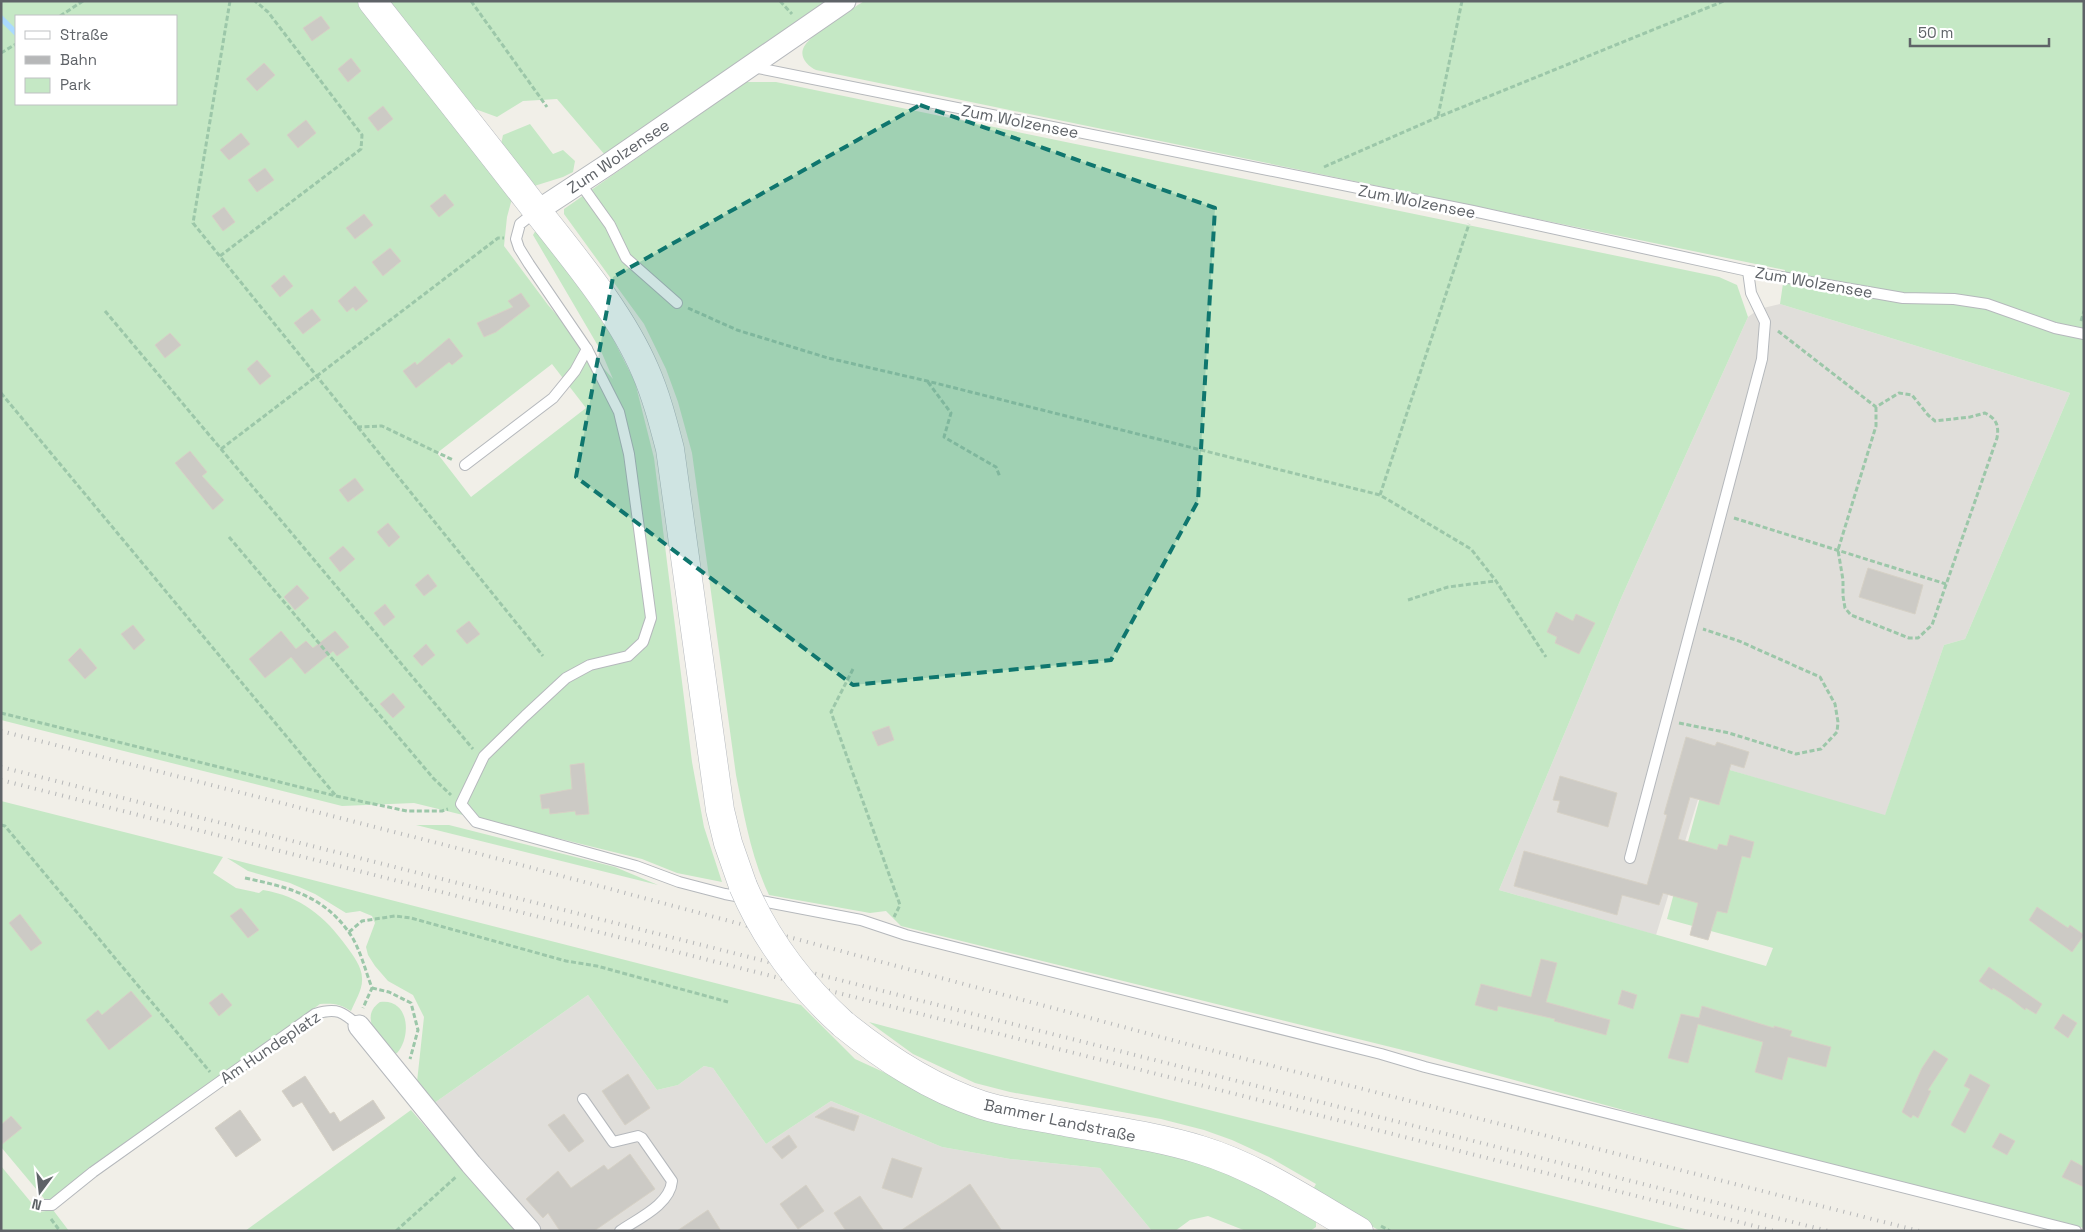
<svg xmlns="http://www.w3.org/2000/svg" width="2085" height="1232" font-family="'Space Grotesk',sans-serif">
<rect width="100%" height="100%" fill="#f1efe8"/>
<g fill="#e0deda">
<polygon points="1780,304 2070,393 1965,639 1944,645 1885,816 1709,764 1656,935 1499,890 1622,596 1748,317 1759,309"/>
<polygon points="588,995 657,1090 678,1085 704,1066 713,1068 766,1144 831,1101 942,1147 1010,1159 1100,1168 1152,1231 541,1231 430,1106"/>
</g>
<g fill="#c5e8c5" fill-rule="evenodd">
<path d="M1,1H360L513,195L507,217L504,246L548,305L613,379L601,351L533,235L536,230L575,281L611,335L635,382L654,458L692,762L704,827L722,882L677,873L642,859L414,803L342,806L1,720ZM16,16H176V104H16ZM552,364L586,408L471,497L437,453Z"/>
<polygon points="384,1 834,1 605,155 557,99 523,101 497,117 467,106"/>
<path d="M864,1H2084V1228L1791,1156L1423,1055L901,926L886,911L870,913L769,895C751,857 744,815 736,775L692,453L678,402L666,369L644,324L564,214V209L746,82H776L1719,277L1737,285L1748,317L1622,596L1499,890L1766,966L1773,948L1667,919L1709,764L1885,815L1944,645L1965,639L2070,393L1780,304L1785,270L816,70C808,66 800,58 803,49C807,36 851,10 864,1Z"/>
<polygon points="530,124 553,154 563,150 575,161 573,172 563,177 531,187 500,149 503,135"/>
<path d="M1,801L223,857L213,873L236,888L259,893L263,890C300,896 325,916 347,947C353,955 362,967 362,978C363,989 355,1001 351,1011C340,1004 333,1003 320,1004L47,1202L1,1147Z"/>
<polygon points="416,825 449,825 615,867 658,885"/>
<polygon points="227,858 801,1005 855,1059 966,1110 1194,1159 1227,1172 1316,1220 1316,1227 1310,1231 1246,1231 1208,1216 1190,1220 1175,1231 1152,1231 1100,1168 1010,1159 942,1147 831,1101 766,1144 713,1068 704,1066 678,1085 657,1090 588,995 430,1106 417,1082 424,1017 413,995 388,981 375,966 368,955 366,947 375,923 372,916 360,911 346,913 315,894 290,883 248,871"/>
<path d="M380,1002C409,998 412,1036 397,1053L395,1054C382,1042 357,1018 380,1002Z"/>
<polygon points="869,1022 1053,1071 1693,1231 1380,1231 1312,1191 1316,1184 1269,1157 1232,1140 1204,1130 1161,1119 1010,1092 975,1083 913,1054"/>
<polygon points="411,1110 516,1231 245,1231"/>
<polygon points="1,1166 39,1212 53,1210 69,1231 1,1231"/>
</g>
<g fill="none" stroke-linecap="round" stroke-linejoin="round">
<polyline stroke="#aadaff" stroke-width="5.5" points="1,18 16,33"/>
</g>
<g fill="#cccac5" stroke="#d6d1c6">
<polygon points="321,16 330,28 312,41 303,28"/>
<polygon points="351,58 361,71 348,82 338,69"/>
<polygon points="264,63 275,75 257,91 246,79"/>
<polygon points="383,106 393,119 378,131 368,118"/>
<polygon points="306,120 316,133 298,148 287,135"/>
<polygon points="241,133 250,144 229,160 220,150"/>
<polygon points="265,168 274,180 257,192 248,180"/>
<polygon points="445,194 454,205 439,217 430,206"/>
<polygon points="224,207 235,222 223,231 212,216"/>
<polygon points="364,214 373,225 355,239 346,228"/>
<polygon points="390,248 401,261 383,276 372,262"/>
<polygon points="284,275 293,286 280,297 271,286"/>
<polygon points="355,286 368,301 356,311 353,307 347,312 338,301"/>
<polygon points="521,293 530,306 496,332 484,337 477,323 513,307 508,301"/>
<polygon points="312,309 321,320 303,334 294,323"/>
<polygon points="170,333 181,345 165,358 155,345"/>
<polygon points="449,338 463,356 452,365 449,362 416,388 403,371 415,362 417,365"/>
<polygon points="257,360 271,376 260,385 247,369"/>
<polygon points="190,451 207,472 202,476 224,500 213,510 175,463"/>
<polygon points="355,478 364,490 348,502 339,490"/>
<polygon points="388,523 400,537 389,547 377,532"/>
<polygon points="343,546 355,559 340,572 329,558"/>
<polygon points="1868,568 1923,585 1915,614 1859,597"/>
<polygon points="428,574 437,586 424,596 415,585"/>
<polygon points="297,585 309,598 295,610 284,597"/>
<polygon points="385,604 395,617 384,626 374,613"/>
<polygon points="1556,612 1573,621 1576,614 1595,623 1579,654 1555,643 1557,637 1547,632"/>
<polygon points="469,621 480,634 467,644 456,631"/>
<polygon points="133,625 145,640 134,650 121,634"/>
<polygon points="281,631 296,649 306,641 313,648 335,631 349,647 337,656 333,651 305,674 291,657 265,678 249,659"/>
<polygon points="426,644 435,655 422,666 413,656"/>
<polygon points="80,648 97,668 85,679 68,660"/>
<polygon points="393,693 405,707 393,718 380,704"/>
<polygon points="889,726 894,740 878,746 872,732"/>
<polygon points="1686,737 1715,746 1717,742 1749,752 1744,768 1731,764 1719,805 1690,797 1678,839 1717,850 1719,844 1727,846 1730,835 1754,842 1750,858 1742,856 1727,913 1717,911 1708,940 1690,935 1698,903 1663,893 1659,905 1622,895 1617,915 1514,886 1524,851 1647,885 1667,815 1664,814"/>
<polygon points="584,763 589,814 576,815 575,811 550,814 549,808 542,809 540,795 572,789 570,765"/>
<polygon points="1560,776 1617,793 1608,827 1557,812 1560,801 1553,800"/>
<polygon points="2037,907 2068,928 2070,925 2084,935 2072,952 2029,920"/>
<polygon points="241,908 259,930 248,938 230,916"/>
<polygon points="20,914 42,943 31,951 9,923"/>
<polygon points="1541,959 1557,963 1546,1002 1610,1020 1606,1035 1554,1021 1555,1019 1498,1006 1497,1011 1475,1005 1481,984 1531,997"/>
<polygon points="1989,967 2042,1004 2036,1014 2026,1008 2025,1010 2011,999 1993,988 1992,990 1979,981"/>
<polygon points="1622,990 1637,995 1633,1009 1618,1004"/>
<polygon points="131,991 152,1016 109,1050 86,1020 98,1010 102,1015"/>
<polygon points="222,993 232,1005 219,1016 209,1003"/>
<polygon points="1702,1006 1774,1028 1774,1026 1792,1031 1790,1036 1831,1047 1826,1067 1788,1057 1782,1080 1755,1072 1763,1042 1698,1024 1688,1063 1668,1058 1681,1014 1699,1018"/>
<polygon points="2063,1014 2077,1023 2068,1038 2054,1028"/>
<polygon points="1934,1050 1948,1059 1928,1090 1931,1091 1918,1118 1913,1115 1911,1118 1902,1112 1922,1068"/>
<polygon points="628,1074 650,1108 625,1125 602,1091"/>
<polygon points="1970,1074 1990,1085 1965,1133 1951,1125 1970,1089 1964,1086"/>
<polygon points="305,1076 330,1114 334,1112 340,1122 373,1100 385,1118 333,1151 302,1102 293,1107 282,1091"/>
<polygon points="831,1107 859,1116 854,1131 815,1117"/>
<polygon points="240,1110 261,1140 236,1157 215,1128"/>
<polygon points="564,1114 584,1141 569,1152 548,1125"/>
<polygon points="11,1116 22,1128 1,1145 1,1125"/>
<polygon points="2000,1133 2015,1141 2007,1155 1992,1147"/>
<polygon points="789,1135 797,1147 782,1159 772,1147"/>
<polygon points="630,1154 655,1189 594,1231 560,1231 548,1213 543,1218 526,1199 558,1171 571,1188 604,1165 608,1170"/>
<polygon points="892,1158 922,1168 912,1198 882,1188"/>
<polygon points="2071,1160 2084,1167 2084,1187 2062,1177"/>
<polygon points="970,1184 1002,1231 900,1231 944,1202"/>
<polygon points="806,1185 824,1211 798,1229 780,1204"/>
<polygon points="860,1196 864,1202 884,1231 846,1231 834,1213"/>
<polygon points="708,1210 721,1231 677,1231"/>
</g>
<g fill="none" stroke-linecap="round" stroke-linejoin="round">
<g stroke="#b5b8bc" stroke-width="12">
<g id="lane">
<polyline points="753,67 1473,211 1748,271 1903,298 1954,299 1987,304 2055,328 2084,334"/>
<polyline points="580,183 610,225 626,258 677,303"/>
<polyline points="535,212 520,224 516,239 519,248 529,264 587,349 619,412 629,454 651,618 643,642 628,656 590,665 566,678 525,716 484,756 461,804 476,822 636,866 679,882 725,894 861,920 906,935 1381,1054 1425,1067 2076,1231"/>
<polyline points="465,465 553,398 575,371 587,349"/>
<polyline points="1630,858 1762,359 1765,322 1751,293 1748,271"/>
<path d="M583,1099L613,1142L638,1136L642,1138L672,1181C670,1205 637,1219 620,1231"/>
<path d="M40,1205H52L93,1172L315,1014C337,1007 343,1012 359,1026"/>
</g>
</g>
<g stroke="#b5b8bc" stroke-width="23">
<g id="street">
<polyline points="537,211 607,165 845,1"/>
<polyline points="359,1026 471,1164 530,1231"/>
</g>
</g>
<g stroke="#b6babf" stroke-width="29">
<g id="secondary">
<path d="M372,1C424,67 476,132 527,198C567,250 619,309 645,370C656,395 663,422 670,449L720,810L728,843L743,886"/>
<path d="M843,1024C885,1058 930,1088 982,1105C1004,1112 1027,1115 1049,1119C1100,1129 1152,1135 1201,1150C1257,1167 1309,1202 1359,1231"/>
</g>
</g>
<g stroke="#9cc7a9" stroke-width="3" stroke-dasharray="5 2.5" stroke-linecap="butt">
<polyline points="230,1 193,223 543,656"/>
<polyline points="471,1 547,107"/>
<polyline points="780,1 792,14"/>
<polyline points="60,16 83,1"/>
<polyline points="1,53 16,44"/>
<polyline points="1438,116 1462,1"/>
<polyline points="1324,167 1438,117 1724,1"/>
<polyline points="220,256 361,149 362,135 268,12 255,1"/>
<polyline points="688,308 737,330 828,358 927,381 1380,495 1471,549 1496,581 1546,657"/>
<polyline points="105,311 473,749"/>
<polyline points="2081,321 2084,311"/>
<path d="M1778,331L1876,407L1899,393L1912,395L1928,415L1935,421L1970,417L1985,413C1997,419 1999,426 1997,438L1932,625L1918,638H1909L1851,615L1845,608L1843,596V580L1838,550L1876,426V407"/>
<polyline points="928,382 951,413 944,437 996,467 1000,477"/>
<polyline points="1,393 336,796"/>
<polyline points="357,427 382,426 453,460"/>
<polyline points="221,449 498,238 504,238"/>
<polyline points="1380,495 1469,224"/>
<polyline points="1734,518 1946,584"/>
<polyline points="229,537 434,779 451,795"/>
<polyline points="1408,600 1448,587 1495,581"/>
<polyline points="853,669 831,712 900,905 894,917"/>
<polyline points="1,713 336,796 407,811 442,811 448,809"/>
<polyline points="1679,723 1729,733 1796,754 1821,749 1837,732 1838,722 1835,704 1820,677 1739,641 1703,629"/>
<polyline points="1,825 5,826 210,1072"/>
<path d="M245,878C287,887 322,895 348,931C360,947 365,970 372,988L363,1008"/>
<polyline points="349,932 362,921 395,916 411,918 566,961 597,966 728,1002"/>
<polyline points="372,988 389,992 411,1003 418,1030 410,1059"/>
<polyline points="51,1219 60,1231"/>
<polyline points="1381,1226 1390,1231"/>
<polyline points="396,1231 457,1176"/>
</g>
<use href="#lane" stroke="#fff" stroke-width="10"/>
<use href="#street" stroke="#fff" stroke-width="21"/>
<use href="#secondary" stroke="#fff" stroke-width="28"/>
<g stroke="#b6b7b8" stroke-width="4" stroke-dasharray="1 6" stroke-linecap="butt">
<polyline points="1,731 484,855 1183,1043 1919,1231"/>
<polyline points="1,767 1828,1231"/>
<polyline points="1,780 1774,1231"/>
</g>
<g stroke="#b6babf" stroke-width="29" stroke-linecap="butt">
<path id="secondary-bridge" d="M743,886C766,940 800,985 843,1024"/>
</g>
<use href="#secondary-bridge" stroke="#fff" stroke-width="28"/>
</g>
<path fill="#0f766e" fill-opacity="0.2" stroke="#0f766e" stroke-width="4" stroke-dasharray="10 6" stroke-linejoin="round" d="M920,105L1215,208L1198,501L1111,660L853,685L576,477L613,277Z"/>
<g text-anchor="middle" stroke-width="5" stroke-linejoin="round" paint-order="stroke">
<g font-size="16" fill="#5f6368" stroke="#fff">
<text transform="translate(1020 121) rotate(11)" y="6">Zum Wolzensee</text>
<text transform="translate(618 156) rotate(-34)" y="6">Zum Wolzensee</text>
<text transform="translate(1417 201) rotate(11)" y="6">Zum Wolzensee</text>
<text transform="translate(1814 282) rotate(10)" y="6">Zum Wolzensee</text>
<text transform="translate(270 1047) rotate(-34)" y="6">Am Hundeplatz</text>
<text transform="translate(1060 1120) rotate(12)" y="6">Bammer Landstraße</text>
</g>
</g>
<rect width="2085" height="1232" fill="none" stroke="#5f6368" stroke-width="5"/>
<rect x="15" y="15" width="162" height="90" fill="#ffffff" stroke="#bfc1c3"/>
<rect x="25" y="31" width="25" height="8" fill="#ffffff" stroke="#bfc1c3"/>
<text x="60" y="40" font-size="15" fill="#5f6368">Straße</text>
<rect x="25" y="56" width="25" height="8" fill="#b6b7b8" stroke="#bfc1c3"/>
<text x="60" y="65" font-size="15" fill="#5f6368">Bahn</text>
<rect x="25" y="78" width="25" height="15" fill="#c5e8c5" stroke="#bfc1c3"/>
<text x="60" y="90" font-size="15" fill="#5f6368">Park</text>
<g transform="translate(40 1192) rotate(195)" stroke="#ffffff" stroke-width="4" paint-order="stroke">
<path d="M0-4L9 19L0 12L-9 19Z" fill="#5f6368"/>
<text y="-8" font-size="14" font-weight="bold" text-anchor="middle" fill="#5f6368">N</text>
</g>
<path d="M1910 38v8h139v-8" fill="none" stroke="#5f6368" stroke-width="2.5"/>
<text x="1918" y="38" font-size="15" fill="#5f6368" stroke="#ffffff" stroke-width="4" paint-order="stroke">50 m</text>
</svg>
